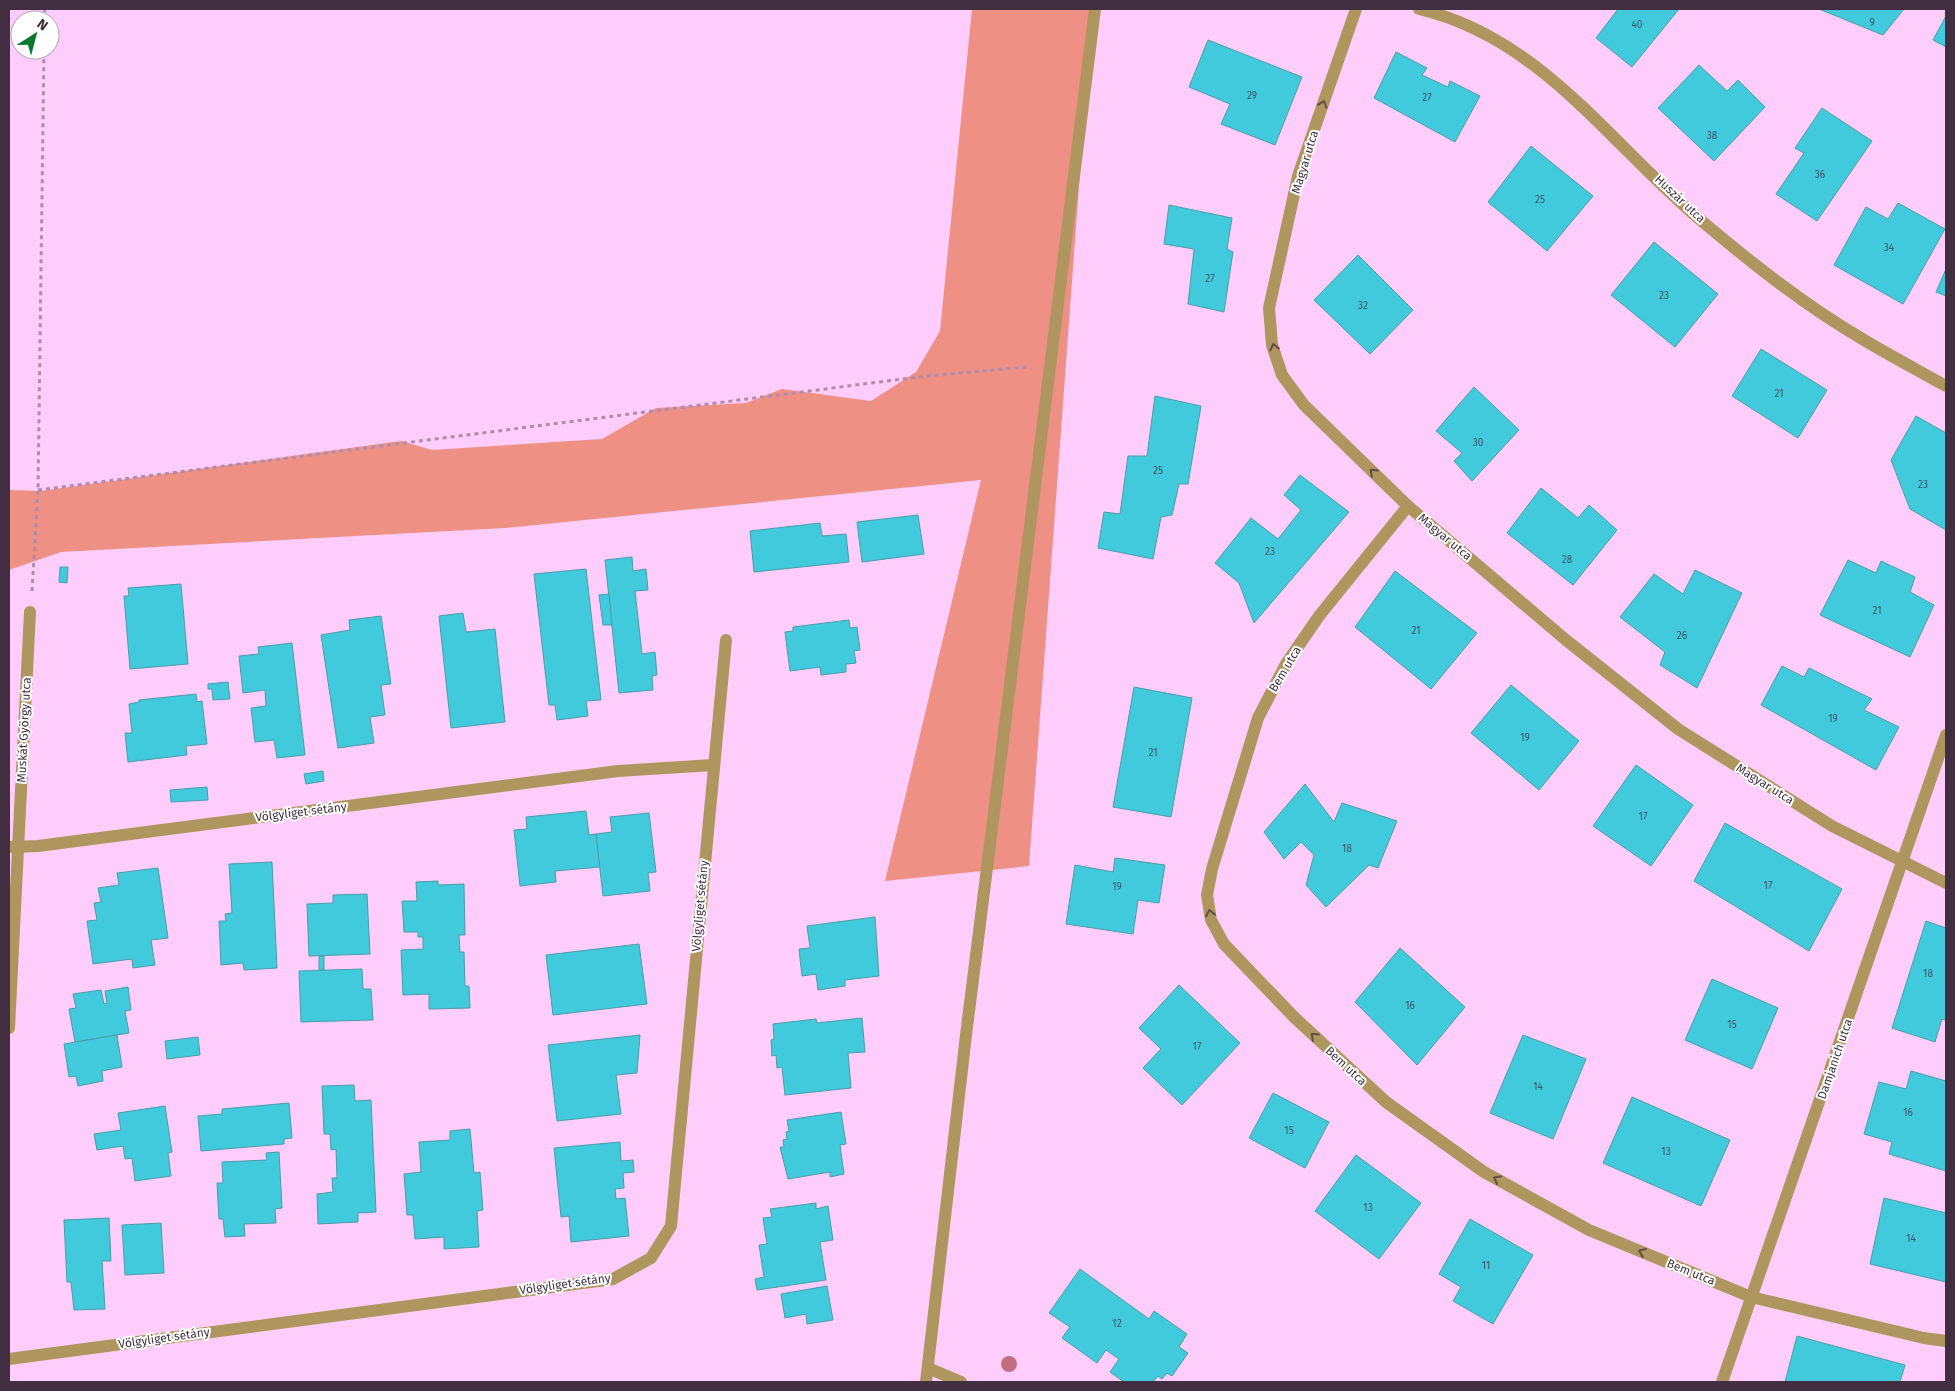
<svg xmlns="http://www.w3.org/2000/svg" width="1955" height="1391" font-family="'Fira Sans',sans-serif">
<rect width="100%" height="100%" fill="#fecdfb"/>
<polygon fill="#ee9084" points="972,9 1092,9 1029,866 885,881 981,480 505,528 61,552 9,570 9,490 40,491 401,441 432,450 602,439 656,408 746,403 782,389 871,401 916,372 940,331"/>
<g fill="#41cadc" stroke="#4a9da9">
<polygon points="1618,9 1679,9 1632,67 1596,38"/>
<polygon points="1819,9 1904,9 1883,35"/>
<polygon points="1946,16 1946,47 1933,40"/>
<polygon points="1208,40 1302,77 1275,145 1221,124 1230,104 1189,87"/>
<polygon points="1396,52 1427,68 1422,75 1448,87 1450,81 1480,96 1455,142 1374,98"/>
<polygon points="1699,65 1727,91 1738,80 1765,107 1714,161 1658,108"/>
<polygon points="1822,108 1872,141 1817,221 1776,194 1804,153 1795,148"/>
<polygon points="1531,146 1593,196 1547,251 1488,202"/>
<polygon points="1898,203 1945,229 1903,304 1834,265 1866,207 1888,219"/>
<polygon points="1169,205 1232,218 1227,249 1233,252 1224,312 1188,304 1194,249 1164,244"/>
<polygon points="1654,242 1718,294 1675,347 1611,295"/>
<polygon points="1358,255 1413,310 1370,354 1314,300"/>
<polygon points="1946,269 1946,296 1936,292"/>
<polygon points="1761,349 1827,390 1798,438 1732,396"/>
<polygon points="1474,387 1519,430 1472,481 1454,461 1462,453 1436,431"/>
<polygon points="1155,396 1201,406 1188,484 1179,484 1172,515 1161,517 1153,559 1098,548 1104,512 1120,514 1128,456 1147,456"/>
<polygon points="1916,416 1946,433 1946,530 1910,509 1891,460"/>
<polygon points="1300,475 1349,512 1254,623 1239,583 1215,563 1251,518 1278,539 1301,510 1284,495"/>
<polygon points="1541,488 1578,518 1589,505 1617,530 1573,585 1507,533"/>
<polygon points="918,515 924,554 862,562 857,522"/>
<polygon points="820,523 822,536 846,534 849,562 754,572 750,531"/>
<polygon points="632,557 633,571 646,569 648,590 635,591 642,654 655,652 657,675 652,676 653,690 619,693 605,560"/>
<polygon points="1848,560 1876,573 1881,561 1915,577 1910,592 1934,605 1910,657 1820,615"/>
<polygon points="60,567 68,567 67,583 59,582"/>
<polygon points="586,569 601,700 586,701 588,716 557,720 555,705 549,705 534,574"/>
<polygon points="1695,570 1742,593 1697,688 1660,665 1665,652 1620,617 1654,574 1683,594"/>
<polygon points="1395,571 1477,633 1431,689 1355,627"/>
<polygon points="181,584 188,664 130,669 124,596 129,596 128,588"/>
<polygon points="609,594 612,625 603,625 599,595"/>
<polygon points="463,613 466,632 495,629 505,722 451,728 439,616"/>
<polygon points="381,616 391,684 381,685 385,715 370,717 374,743 338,748 321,635 350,630 349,620"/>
<polygon points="849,620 850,628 857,627 860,650 854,651 856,663 846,664 846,672 821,675 820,667 790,671 785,632 793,631 793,627"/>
<polygon points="292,643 305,755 277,758 274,740 255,742 251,708 266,706 265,690 243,693 239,656 259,654 258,647"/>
<polygon points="1782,666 1804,677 1809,668 1872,699 1864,710 1899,727 1876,770 1761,705"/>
<polygon points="228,682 230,699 213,700 212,689 208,689 208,684"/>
<polygon points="1511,685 1579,741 1539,790 1471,733"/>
<polygon points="1134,687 1192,698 1171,817 1113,807"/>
<polygon points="196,694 197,702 202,701 207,744 186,746 187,755 128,762 125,733 132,733 129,704 139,702 139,700"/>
<polygon points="1636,765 1693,805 1651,866 1593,826"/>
<polygon points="323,771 324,781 306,784 304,774"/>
<polygon points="1305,784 1334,822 1342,803 1397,821 1378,868 1369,865 1326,907 1306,885 1314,855 1301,842 1284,859 1264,832"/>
<polygon points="207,787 208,800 171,802 170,790"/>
<polygon points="586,811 589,835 596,834 600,867 555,871 556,882 520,886 514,830 527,829 526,817"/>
<polygon points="649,813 656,872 648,873 650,891 603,896 596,834 612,832 610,817"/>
<polygon points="1725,823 1842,889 1809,951 1694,881"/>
<polygon points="1115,858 1165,865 1159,903 1138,900 1133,934 1066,924 1075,865 1113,872"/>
<polygon points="272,862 277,968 244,970 243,963 221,965 219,921 226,921 225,914 232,913 229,864"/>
<polygon points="158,868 168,938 151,940 155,965 133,968 132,959 93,964 87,921 97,920 94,903 101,902 98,888 119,885 117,873"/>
<polygon points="438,881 438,885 464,884 465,935 459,935 460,952 464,952 465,986 469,986 470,1008 429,1009 429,994 403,995 401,950 423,949 423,937 418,937 418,932 404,932 402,901 417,901 416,882"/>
<polygon points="367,894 370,954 309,956 307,904 333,903 333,895"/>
<polygon points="875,917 879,976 845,980 845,986 818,990 816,974 802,976 799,949 810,948 807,926"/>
<polygon points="1926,921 1946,928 1946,1020 1942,1019 1935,1042 1892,1028"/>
<polygon points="639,944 647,1004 553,1015 546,955"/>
<polygon points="1400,948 1465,1007 1417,1065 1355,1002"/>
<rect x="319" y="956" width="5" height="14"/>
<polygon points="362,969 363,989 371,989 373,1020 301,1022 299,971"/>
<polygon points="1712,979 1778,1008 1752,1069 1685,1040"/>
<polygon points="1179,985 1240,1043 1182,1105 1143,1068 1161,1049 1139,1028"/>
<polygon points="128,987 131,1010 125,1011 129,1033 75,1042 69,1009 76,1008 73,994 101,990 104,1004 107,1003 105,991"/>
<polygon points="862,1018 865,1052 848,1053 851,1088 785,1095 782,1067 777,1068 776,1055 772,1056 771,1040 774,1039 773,1024 816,1019 817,1023"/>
<polygon points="117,1035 122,1067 102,1071 103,1081 78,1086 76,1076 69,1077 64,1044"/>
<polygon points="640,1035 637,1073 616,1075 621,1114 557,1121 548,1045"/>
<polygon points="1523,1035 1586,1059 1553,1139 1490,1113"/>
<polygon points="198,1037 200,1055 167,1059 165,1041"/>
<polygon points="1911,1071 1946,1081 1946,1171 1889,1154 1892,1142 1864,1134 1879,1082 1906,1089"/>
<polygon points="354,1085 355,1101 371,1100 376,1212 358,1213 358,1222 318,1224 317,1194 333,1192 332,1178 337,1178 336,1149 331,1150 330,1134 324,1134 322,1086"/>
<polygon points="1273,1093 1329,1122 1305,1168 1249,1138"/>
<polygon points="1632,1097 1730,1140 1701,1206 1603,1163"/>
<polygon points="289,1103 292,1138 284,1139 284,1144 201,1151 198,1116 222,1114 222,1109"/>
<polygon points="165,1106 172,1152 168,1153 171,1176 135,1181 132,1158 125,1159 123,1146 97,1150 94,1134 121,1130 118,1113"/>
<polygon points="841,1112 846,1144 840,1145 844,1174 830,1177 830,1172 788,1179 780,1147 784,1147 783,1140 787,1139 786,1132 789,1131 787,1120"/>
<polygon points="470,1129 474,1173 480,1172 483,1210 477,1211 479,1247 444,1249 444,1237 415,1239 413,1215 407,1215 404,1174 421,1172 419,1142 450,1140 450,1131"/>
<polygon points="620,1142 621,1161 633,1160 634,1172 623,1173 624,1188 615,1189 616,1199 625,1198 629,1236 571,1242 569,1216 561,1217 554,1148"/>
<polygon points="279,1152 282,1208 275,1209 276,1223 244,1224 245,1236 225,1237 223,1219 219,1219 217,1183 223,1183 222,1162 267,1160 266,1153"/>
<polygon points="1356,1155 1421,1203 1379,1259 1315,1211"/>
<polygon points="1884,1198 1946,1213 1946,1282 1870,1264"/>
<polygon points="816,1203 816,1209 828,1206 833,1240 820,1242 826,1280 757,1290 755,1279 764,1277 759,1245 767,1244 763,1218 772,1217 770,1209"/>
<polygon points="109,1218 111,1261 102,1261 105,1309 74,1310 71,1282 67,1282 64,1220"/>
<polygon points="1470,1219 1533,1255 1493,1324 1453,1301 1461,1287 1439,1274"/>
<polygon points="161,1223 164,1273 125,1275 122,1225"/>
<polygon points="1080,1269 1149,1319 1154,1311 1187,1334 1179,1347 1188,1353 1172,1376 1167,1373 1162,1379 1158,1376 1153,1382 1124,1382 1110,1372 1119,1359 1106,1350 1097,1363 1062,1338 1070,1327 1049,1313"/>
<polygon points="827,1286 833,1320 807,1324 806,1314 785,1318 781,1294"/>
<polygon points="1797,1336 1905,1365 1900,1382 1785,1382"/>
</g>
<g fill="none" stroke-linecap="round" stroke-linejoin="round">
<g stroke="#b08bae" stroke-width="3" stroke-dasharray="4 4" stroke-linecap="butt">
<polyline points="44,20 45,9"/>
<polyline points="38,490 926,376 1027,367"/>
<polyline points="32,591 38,490 44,50"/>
</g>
<g stroke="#ae965e" stroke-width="12">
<polyline points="1356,9 1298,176 1269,308 1272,345 1282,375 1304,405 1408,506 1566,640 1678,729 1832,826 1946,883"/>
<path d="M1419,9C1539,37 1608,141 1697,217C1749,261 1804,305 1864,340C1891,356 1919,371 1946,386"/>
<polyline points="1408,506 1319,616 1286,664 1258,718 1212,869 1207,895 1211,920 1224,944 1294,1017 1386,1102 1484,1172 1589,1230 1751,1297 1924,1338 1946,1341"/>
<polyline points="9,847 38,846 618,771 713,765"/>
<polyline points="9,1028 30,612"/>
<polyline points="9,1359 613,1279 651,1258 671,1226 726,640"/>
<polyline points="928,1368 961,1382"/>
<polyline points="1722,1382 1946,735"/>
</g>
<polyline stroke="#ae965e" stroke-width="12" points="926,1382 966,1035 1095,9"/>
</g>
<circle fill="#c06e80" cx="1009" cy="1364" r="8"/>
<defs><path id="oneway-chevron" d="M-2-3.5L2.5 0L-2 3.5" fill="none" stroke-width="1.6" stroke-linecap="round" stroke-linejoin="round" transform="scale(1.25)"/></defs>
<g stroke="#624d49">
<use href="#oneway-chevron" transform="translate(1323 104) rotate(-71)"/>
<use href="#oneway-chevron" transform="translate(1274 347) rotate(-103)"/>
<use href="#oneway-chevron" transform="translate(1373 472) rotate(-136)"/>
<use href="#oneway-chevron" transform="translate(1210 913) rotate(-101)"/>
<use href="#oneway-chevron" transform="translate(1314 1036) rotate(-137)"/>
<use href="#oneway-chevron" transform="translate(1497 1179) rotate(-151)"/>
<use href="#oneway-chevron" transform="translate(1642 1252) rotate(-158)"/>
</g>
<g text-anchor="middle" stroke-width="4" stroke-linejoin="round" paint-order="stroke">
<g font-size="10" fill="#415567">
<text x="1872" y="26">9</text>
<text x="1637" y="28">40</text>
<text x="1252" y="99">29</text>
<text x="1427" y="101">27</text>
<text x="1712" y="139">38</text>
<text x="1820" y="178">36</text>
<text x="1540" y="203">25</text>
<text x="1889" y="251">34</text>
<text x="1210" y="282">27</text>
<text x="1664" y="299">23</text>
<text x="1363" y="309">32</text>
<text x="1779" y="397">21</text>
<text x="1478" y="446">30</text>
<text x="1158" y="474">25</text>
<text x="1923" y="488">23</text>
<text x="1270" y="555">23</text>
<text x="1567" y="563">28</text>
<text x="1877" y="614">21</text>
<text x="1416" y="634">21</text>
<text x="1682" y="639">26</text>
<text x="1833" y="722">19</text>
<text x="1525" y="741">19</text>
<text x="1153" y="756">21</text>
<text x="1643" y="820">17</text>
<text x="1347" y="852">18</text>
<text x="1768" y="889">17</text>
<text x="1117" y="890">19</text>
<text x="1928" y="977">18</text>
<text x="1410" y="1009">16</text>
<text x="1732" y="1028">15</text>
<text x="1197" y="1050">17</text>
<text x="1538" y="1090">14</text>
<text x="1908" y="1116">16</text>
<text x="1289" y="1134">15</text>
<text x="1666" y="1155">13</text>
<text x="1368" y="1211">13</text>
<text x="1911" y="1242">14</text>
<text x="1486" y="1269">11</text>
<text x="1117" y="1327">12</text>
</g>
<g font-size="12" fill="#412e40" stroke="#fff">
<text transform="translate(1305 162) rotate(-73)" y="4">Magyar utca</text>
<text transform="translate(1680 199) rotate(43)" y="4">Huszár utca</text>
<text transform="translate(1445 537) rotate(40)" y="4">Magyar utca</text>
<text transform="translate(1285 669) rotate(-59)" y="4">Bem utca</text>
<text transform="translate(24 730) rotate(-87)" y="4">Muskát György utca</text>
<text transform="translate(1765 784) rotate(32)" y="4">Magyar utca</text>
<text transform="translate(301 812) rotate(-7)" y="4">Völgyliget sétány</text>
<text transform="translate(700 906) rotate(-85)" y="4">Völgyliget sétány</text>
<text transform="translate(1835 1059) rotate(-71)" y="4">Damjanich utca</text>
<text transform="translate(1346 1066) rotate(43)" y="4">Bem utca</text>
<text transform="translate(1691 1272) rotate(22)" y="4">Bem utca</text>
<text transform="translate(565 1284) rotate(-8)" y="4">Völgyliget sétány</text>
<text transform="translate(164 1338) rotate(-8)" y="4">Völgyliget sétány</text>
</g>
</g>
<rect width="1955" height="1391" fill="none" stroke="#412e40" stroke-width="20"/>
<g transform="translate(35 35) rotate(36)"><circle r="24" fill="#ffffff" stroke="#b3abb3"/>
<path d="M0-4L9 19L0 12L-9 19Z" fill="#07792e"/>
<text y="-8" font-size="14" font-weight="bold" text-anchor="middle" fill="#412e40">N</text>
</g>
</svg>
